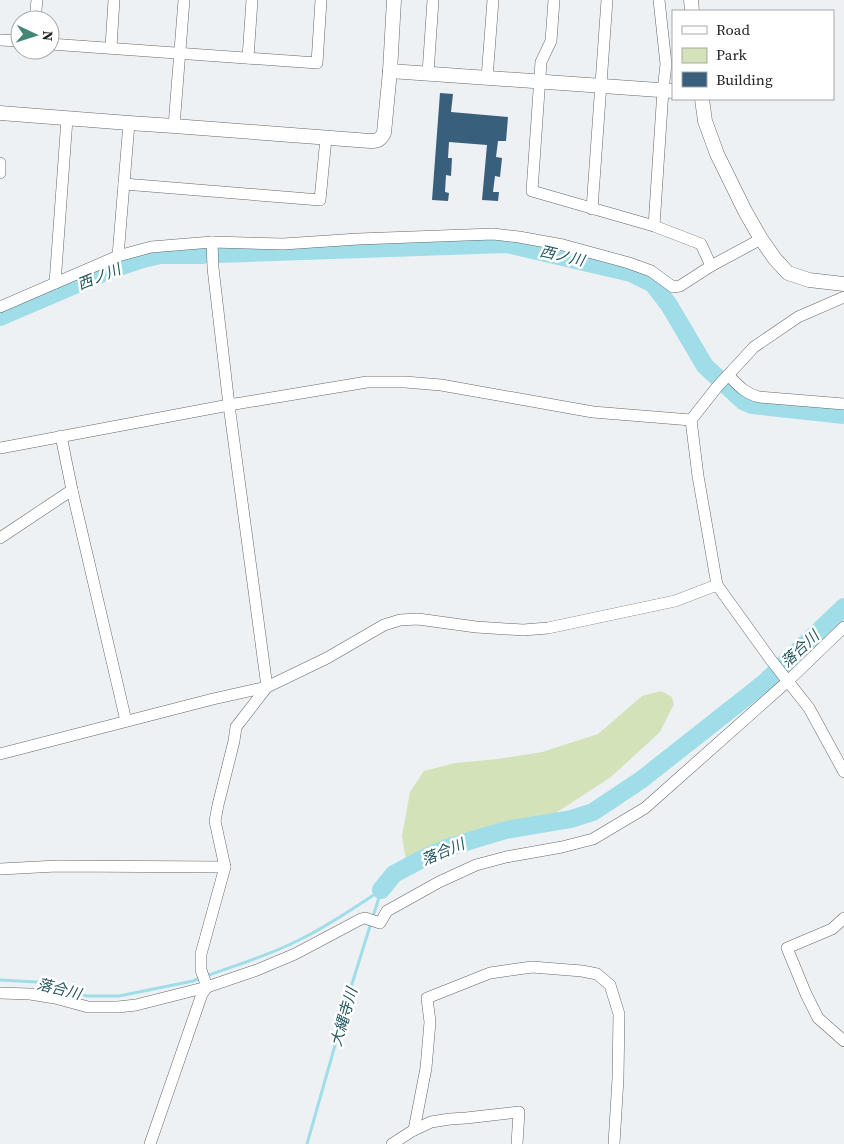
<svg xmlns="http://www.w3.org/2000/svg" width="844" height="1144" font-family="'Source Serif 4','Noto Sans JP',serif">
<rect width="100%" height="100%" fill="#edf1f4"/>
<polygon fill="#d4e2ba" points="661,691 672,697 674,704 660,732 611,777 545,820 491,843 434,862 406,861 402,836 410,792 424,771 455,763 498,759 542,752 598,734 642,696"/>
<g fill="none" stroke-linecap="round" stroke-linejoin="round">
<g stroke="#9fdee8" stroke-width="3">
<path d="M206,976C237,965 270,955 299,940C328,926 354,908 381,890"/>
<polyline points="0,980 37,982 87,996 119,996 193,981 200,978"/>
<polyline points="307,1144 345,1010 346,1003 381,891"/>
</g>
<g stroke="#9fdee8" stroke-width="18">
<polyline points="217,254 507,244 631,273 653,284 669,305 705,366 743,401 752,405 844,415"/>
<polyline points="0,317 110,270 143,259 160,255 203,255"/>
<polyline points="381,890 394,874 424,858 449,847 506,830 571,819 593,812 641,780 764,683 844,607"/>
</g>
</g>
<polygon fill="#385f7b" points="440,93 453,94 451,112 508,117 506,141 498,141 496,157 502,158 500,177 495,176 493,192 499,192 498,201 482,200 487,145 449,142 448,158 452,158 451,176 446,175 445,192 449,193 448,201 432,200"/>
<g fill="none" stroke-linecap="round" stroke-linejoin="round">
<g stroke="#65686b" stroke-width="12">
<g id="minor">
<polyline points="554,0 551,41 541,62 532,191 654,226 701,244 711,266"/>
<polyline points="35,20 37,0"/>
<polyline points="0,40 20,41"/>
<polyline points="50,44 317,63 321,0"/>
<polyline points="111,47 114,0"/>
<polyline points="248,58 252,0"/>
<polyline points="428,73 433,0"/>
<polyline points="487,78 493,0"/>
<polyline points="174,126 184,0"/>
<polyline points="0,163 0,173"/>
<polyline points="124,184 320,200 326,138"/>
<polyline points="592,209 607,0"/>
<polyline points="654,226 663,90 666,64 659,0"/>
<polyline points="118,256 129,123"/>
<polyline points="55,283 67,119"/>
<polyline points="844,297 798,317 754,347 717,387 691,420 698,476 717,585 771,660 809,708 844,772"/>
<polyline points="0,307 118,256 151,247 212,242 283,244 358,239 493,234 519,237 563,245 629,263 651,271 673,287 680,286 711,266 761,239"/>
<path d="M728,375C738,385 744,393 759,397L844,404"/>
<polyline points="61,436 72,490 126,721"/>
<polyline points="0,448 229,405 367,382 405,382 441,385 593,412 691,420"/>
<polyline points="0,538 72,490"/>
<polyline points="0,754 213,699 267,687 327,658 384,625 400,620 418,619 476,627 523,630 548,628 675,601 717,585"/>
<polyline points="0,869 57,866 225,867"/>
<polyline points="844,918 832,929 787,948 806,994 818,1018 844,1041"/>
<polyline points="207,987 201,970 201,954 225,867 215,821 218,805 234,741 236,727 267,687 229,405 213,268 212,242"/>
<polyline points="0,993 30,994 55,998 88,1007 118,1007 136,1005 207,987 257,970 295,954 361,919 365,918 380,923 387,911 439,882 476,865 506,857 562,847 593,839 645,808 788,681 844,627"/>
<polyline points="414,1130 426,1068 430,1022 427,998 490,973 532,967 582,971 597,974 610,985 619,1014 618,1078 614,1144"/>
<polyline points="150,1144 202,994 207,987"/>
<polyline points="392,1144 412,1131 431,1122 450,1119 466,1118 519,1112 517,1144"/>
</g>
</g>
<g stroke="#65686b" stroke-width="15">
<g id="tertiary">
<polyline points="691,0 692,11"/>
<polyline points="390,71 673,91"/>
<polyline points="702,99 705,121 717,154 745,211 761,239 775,259 788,273 809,280 844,284"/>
<path d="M0,113L129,123L174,126L370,141C378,141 380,140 384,133L390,71L394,0"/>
</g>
</g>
<use href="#minor" stroke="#fff" stroke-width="11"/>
<use href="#tertiary" stroke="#fff" stroke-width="14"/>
</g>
<g text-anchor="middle" stroke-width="5" stroke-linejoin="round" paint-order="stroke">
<g font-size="15" font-style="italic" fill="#21565d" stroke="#fff">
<text transform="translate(562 256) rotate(13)" y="5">西ノ川</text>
<text transform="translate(99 277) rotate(-22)" y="5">西ノ川</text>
<text transform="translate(800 649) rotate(-43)" y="5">落合川</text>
<text transform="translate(443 852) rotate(-23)" y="5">落合川</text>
<text transform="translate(59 989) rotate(14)" y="5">落合川</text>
<text transform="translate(344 1017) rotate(-74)" y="5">大縄寺川</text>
</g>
</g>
<rect x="672" y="10" width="162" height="90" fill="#ffffff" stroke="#a6a7a7"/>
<rect x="682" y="26" width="25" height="8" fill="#ffffff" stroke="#a6a7a7"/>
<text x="716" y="35" font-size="15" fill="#202223">Road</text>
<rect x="682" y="48" width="25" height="15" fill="#d4e2ba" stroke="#a6a7a7"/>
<text x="716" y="60" font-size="15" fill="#202223">Park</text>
<rect x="682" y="72" width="25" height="15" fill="#385f7b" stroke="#a6a7a7"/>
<text x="716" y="85" font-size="15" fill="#202223">Building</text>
<g transform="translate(35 35) rotate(94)"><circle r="24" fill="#ffffff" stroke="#a6a7a7"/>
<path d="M0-4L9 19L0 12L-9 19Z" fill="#458777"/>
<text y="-8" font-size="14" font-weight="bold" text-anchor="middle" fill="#202223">N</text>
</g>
</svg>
